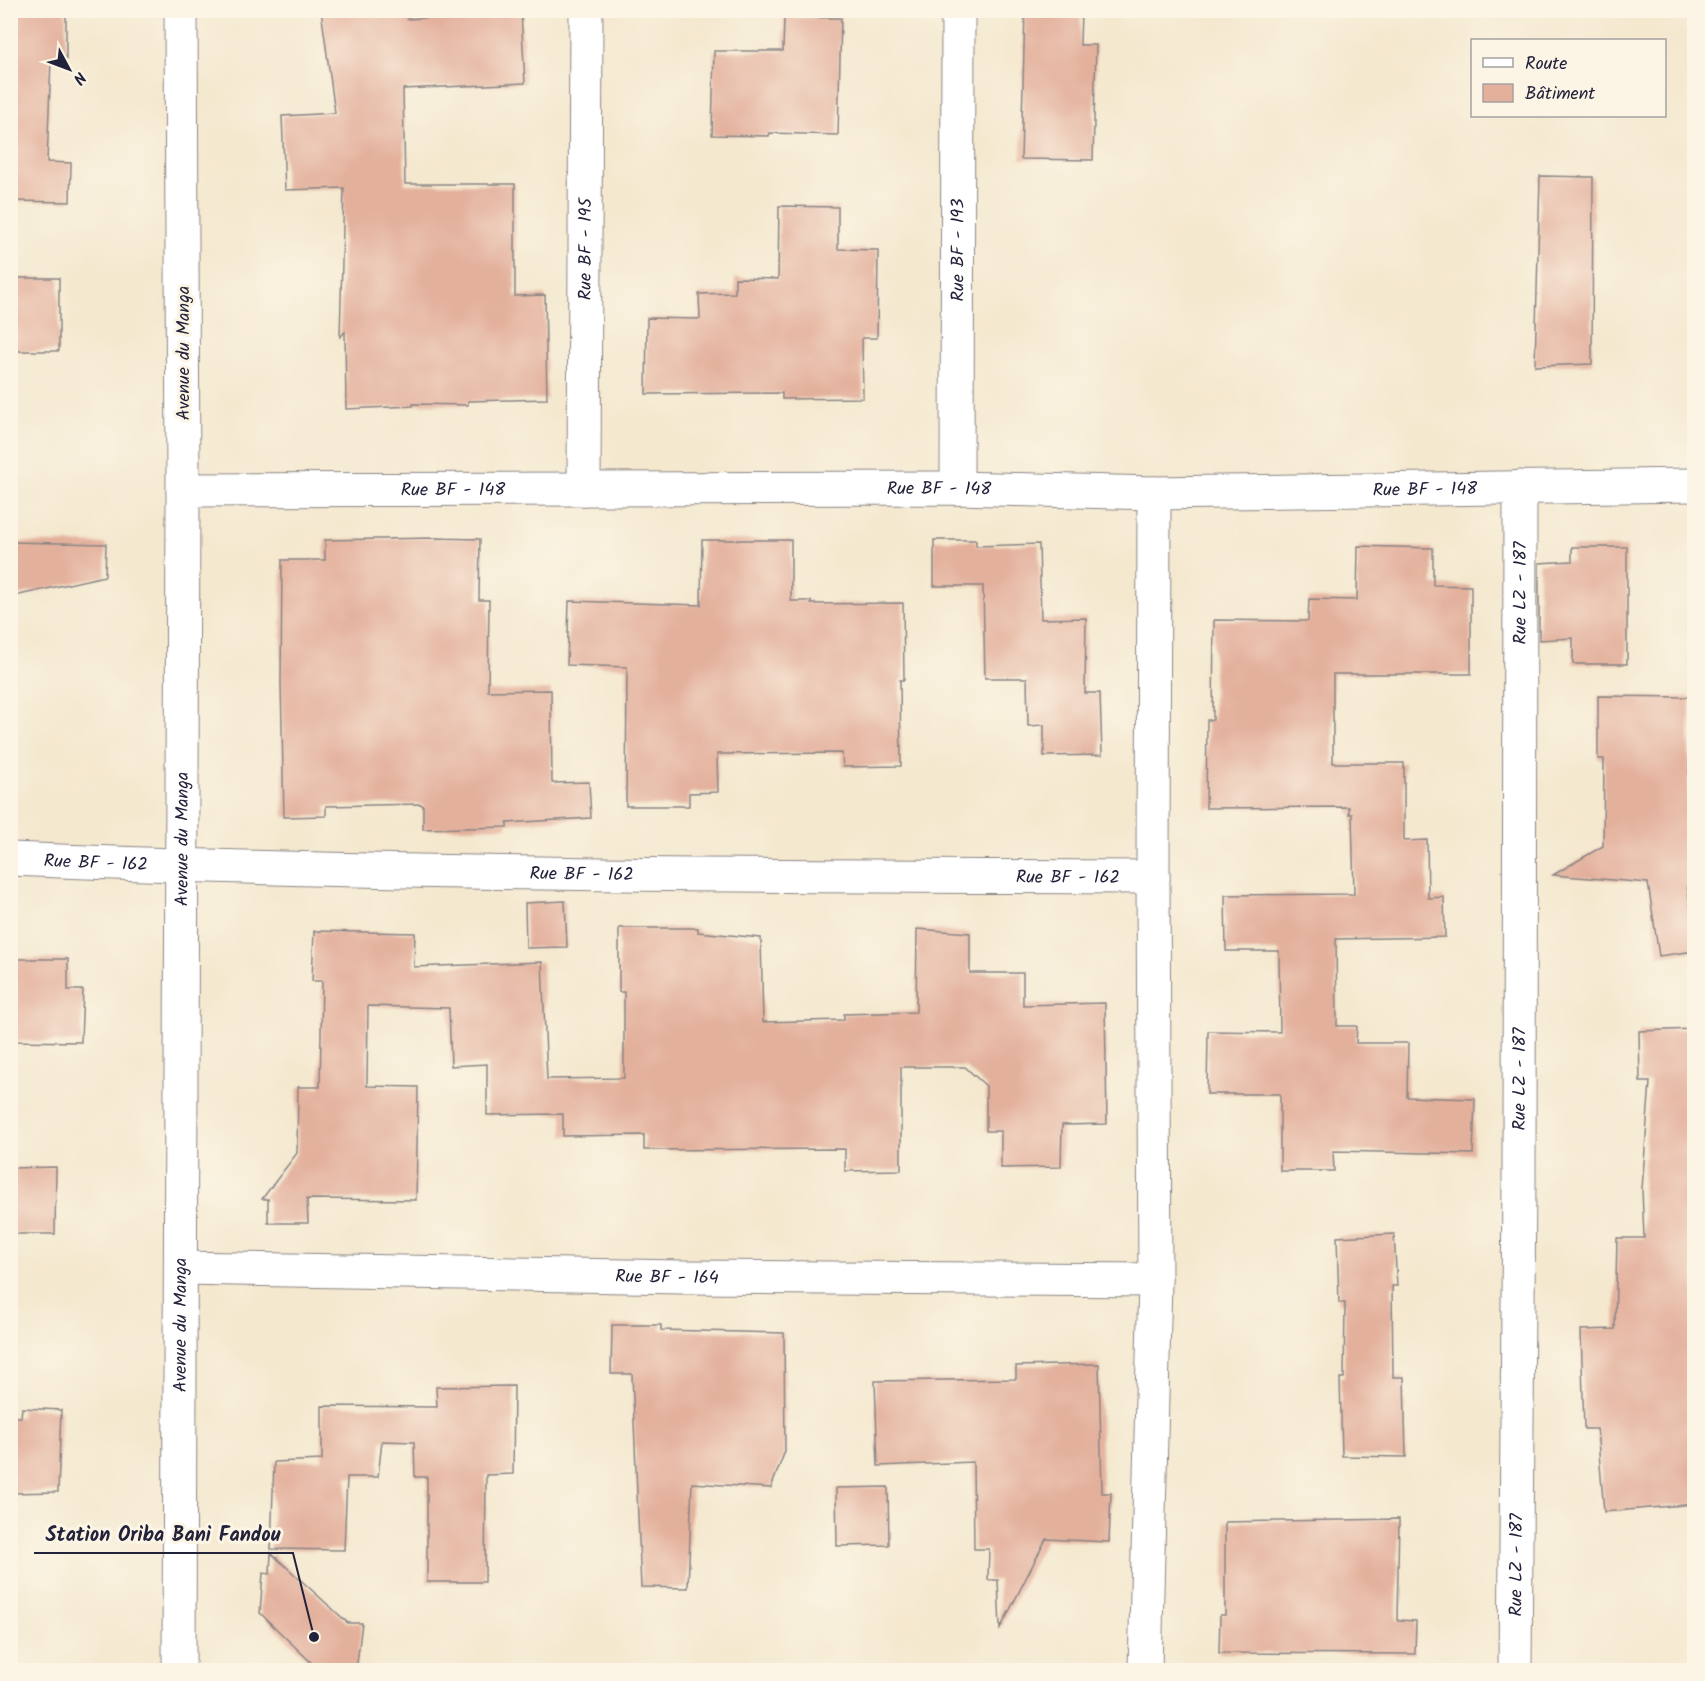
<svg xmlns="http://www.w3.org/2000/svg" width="1705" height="1681" font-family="Kalam,sans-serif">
<rect width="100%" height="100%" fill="#fcf5e5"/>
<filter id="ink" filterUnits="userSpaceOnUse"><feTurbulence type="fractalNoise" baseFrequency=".0167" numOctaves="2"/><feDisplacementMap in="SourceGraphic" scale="12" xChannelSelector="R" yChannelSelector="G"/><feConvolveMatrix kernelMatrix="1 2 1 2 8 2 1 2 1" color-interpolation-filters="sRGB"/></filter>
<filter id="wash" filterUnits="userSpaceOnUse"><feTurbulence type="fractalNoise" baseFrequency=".008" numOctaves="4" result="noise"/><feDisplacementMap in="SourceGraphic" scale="24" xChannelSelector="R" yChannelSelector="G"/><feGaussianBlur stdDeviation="1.35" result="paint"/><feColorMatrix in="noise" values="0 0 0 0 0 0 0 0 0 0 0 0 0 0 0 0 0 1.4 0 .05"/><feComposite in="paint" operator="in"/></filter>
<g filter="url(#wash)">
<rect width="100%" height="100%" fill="#f4e8cf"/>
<g id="blocks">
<g fill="#e3b09c">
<polygon points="10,10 66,10 66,59 51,59 47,162 71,163 70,202 10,201"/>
<polygon points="321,10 406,10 407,19 521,12 525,83 403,89 405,184 515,184 515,296 545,295 547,399 468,401 468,405 413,404 413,406 346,409 345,332 340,337 344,188 285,190 282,116 335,113"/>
<polygon points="1025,10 1081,10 1080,45 1096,45 1093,160 1021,159"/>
<polygon points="784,17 841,18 838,135 770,133 769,136 712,135 714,51 783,51"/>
<polygon points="1540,176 1593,177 1592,364 1535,366"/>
<polygon points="779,206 838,207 838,249 878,250 877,338 862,338 863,398 782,399 782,393 646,394 647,318 700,319 699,294 735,293 735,278 778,279"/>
<rect x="10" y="278" width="49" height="73"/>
<polygon points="434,538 480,539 479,600 489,600 488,691 551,690 552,783 589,782 591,818 507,823 507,827 423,829 423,806 421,804 326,806 326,816 284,817 281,683 282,560 325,560 325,540"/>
<polygon points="702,540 791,540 791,601 811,601 811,604 903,603 904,680 900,680 901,766 843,767 842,753 717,754 718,792 689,793 689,806 626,806 627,667 567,665 569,601 701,605"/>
<polygon points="934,540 976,540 976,546 1039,544 1041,619 1086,618 1085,693 1100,693 1102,755 1044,756 1044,725 1028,726 1027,678 985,678 983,586 934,586"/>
<polygon points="10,542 106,544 105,576 10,597"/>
<polygon points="1358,546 1433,548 1433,585 1471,586 1471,674 1333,674 1333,763 1404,763 1404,841 1427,840 1428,898 1444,897 1445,937 1336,939 1337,1026 1357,1026 1356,1043 1408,1043 1407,1097 1475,1099 1473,1154 1333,1151 1334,1171 1280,1171 1280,1094 1207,1094 1208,1031 1280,1032 1279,951 1226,951 1225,895 1354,894 1352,814 1349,814 1349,807 1206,808 1207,720 1213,720 1214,620 1308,621 1309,599 1357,600"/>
<polygon points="1572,547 1627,547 1627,664 1573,664 1573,638 1539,640 1539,563 1572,561"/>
<polygon points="1598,696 1690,697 1688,813 1695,814 1695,886 1687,885 1695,936 1695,951 1659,956 1648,883 1553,875 1603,846 1604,759 1598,759"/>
<polygon points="565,901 567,947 526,948 525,903"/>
<polygon points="619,928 698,928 698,932 761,938 763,1022 844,1020 844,1014 916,1012 917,929 970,933 970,973 1023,973 1023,1005 1105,1003 1107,1124 1062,1125 1061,1167 1001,1168 1001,1131 986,1131 986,1086 965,1067 901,1067 901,1170 845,1171 845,1149 644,1150 644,1135 563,1136 563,1114 487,1115 487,1064 451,1066 449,1008 368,1006 367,1086 418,1087 416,1200 307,1199 308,1223 268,1223 268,1199 262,1199 297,1153 298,1087 320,1087 322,981 312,981 314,931 415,933 414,967 542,962 547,1079 624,1078 624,992 619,992"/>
<polygon points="10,959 68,959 68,990 83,990 81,1042 10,1041"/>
<polygon points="1695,1029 1695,1504 1604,1512 1597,1429 1584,1429 1581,1330 1615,1329 1617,1238 1644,1238 1642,1189 1650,1082 1640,1082 1639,1031"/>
<polygon points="56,1167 55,1234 10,1234 10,1168"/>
<polygon points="1394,1234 1397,1286 1392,1286 1393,1377 1404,1377 1406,1457 1342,1456 1340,1378 1344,1378 1345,1303 1339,1303 1337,1237"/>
<polygon points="612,1325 661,1325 661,1330 784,1333 785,1451 771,1488 692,1483 688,1588 641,1587 632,1374 611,1374"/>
<polygon points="1099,1364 1102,1493 1111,1493 1109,1542 1046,1539 1000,1629 998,1580 988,1580 989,1549 974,1549 973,1462 878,1466 875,1381 1016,1379 1016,1366"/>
<polygon points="514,1386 513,1474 486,1475 485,1582 427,1582 427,1477 415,1477 414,1442 382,1441 378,1477 347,1477 344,1550 271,1549 274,1462 322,1460 322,1406 437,1407 436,1387"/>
<polygon points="22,1408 61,1410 58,1492 10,1493 10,1417 21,1417"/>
<polygon points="888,1487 889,1545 837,1546 836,1488"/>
<polygon points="1399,1519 1397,1620 1416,1621 1415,1654 1219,1653 1220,1615 1225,1615 1225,1522"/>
<polygon points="271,1553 348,1623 362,1623 356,1671 320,1671 260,1613 263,1573 270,1574"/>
</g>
</g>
</g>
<g filter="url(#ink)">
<use href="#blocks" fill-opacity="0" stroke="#8b8585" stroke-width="1.5"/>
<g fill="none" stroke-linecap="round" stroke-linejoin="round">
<g stroke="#8b8585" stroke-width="35">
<g id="minor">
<path id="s1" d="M957,488L958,10"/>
<path id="s2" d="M584,489L586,10"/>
<path id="s3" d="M183,490L957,488L1154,493L1694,485"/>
<path id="s4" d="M10,859C391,875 772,876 1153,877"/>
<path id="s5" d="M181,1268L682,1277L1155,1280"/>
<polyline points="1145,1670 1155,1280 1153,877 1154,493"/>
<path id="s6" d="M1515,1670L1519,1182L1520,487"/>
</g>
</g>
<g stroke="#8b8585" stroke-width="35">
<g id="tertiary">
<path id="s7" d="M179,1670L183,490L181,10"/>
</g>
</g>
<use href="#minor" stroke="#fff" stroke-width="33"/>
<use href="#tertiary" stroke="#fff" stroke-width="33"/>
</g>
</g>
<g text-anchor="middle" stroke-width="6" stroke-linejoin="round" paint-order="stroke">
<g font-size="18" fill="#22223b" stroke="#fcf5e5">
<text dy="6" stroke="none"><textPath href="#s1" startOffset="238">Rue BF - 193</textPath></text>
<text dy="6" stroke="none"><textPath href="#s2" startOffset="240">Rue BF - 195</textPath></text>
<text transform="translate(183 353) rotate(-90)" y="6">Avenue du Manga</text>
<text dy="6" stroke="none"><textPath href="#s3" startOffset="1242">Rue BF - 148</textPath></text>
<text dy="6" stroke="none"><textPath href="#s3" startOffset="270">Rue BF - 148</textPath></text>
<text dy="6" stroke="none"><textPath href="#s3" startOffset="756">Rue BF - 148</textPath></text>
<text dy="6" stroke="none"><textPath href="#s6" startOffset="1077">Rue LZ - 187</textPath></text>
<text dy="6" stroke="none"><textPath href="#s7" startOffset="831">Avenue du Manga</textPath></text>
<text dy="6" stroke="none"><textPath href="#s4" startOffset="86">Rue BF - 162</textPath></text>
<text dy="6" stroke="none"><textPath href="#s4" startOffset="572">Rue BF - 162</textPath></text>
<text dy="6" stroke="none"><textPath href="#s4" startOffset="1058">Rue BF - 162</textPath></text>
<text dy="6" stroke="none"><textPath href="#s6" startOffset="591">Rue LZ - 187</textPath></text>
<text dy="6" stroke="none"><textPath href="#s5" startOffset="486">Rue BF - 164</textPath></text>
<text dy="6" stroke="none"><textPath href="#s7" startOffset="345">Avenue du Manga</textPath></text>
<text dy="6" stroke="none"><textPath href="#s6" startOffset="105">Rue LZ - 187</textPath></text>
</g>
</g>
<path fill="none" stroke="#22223b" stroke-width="2" d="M314 1637L293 1553H34"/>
<circle fill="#22223b" stroke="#fcf5e5" stroke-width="2" cx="314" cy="1637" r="6"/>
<g font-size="20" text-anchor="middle" font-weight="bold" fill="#22223b" stroke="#fcf5e5" stroke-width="6" stroke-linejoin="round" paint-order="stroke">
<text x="163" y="1541">Station Oriba Bani Fandou</text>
</g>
<rect width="1705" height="1681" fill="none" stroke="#fcf5e5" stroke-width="36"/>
<rect x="1471" y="39" width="195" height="78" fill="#fcf5e5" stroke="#a5a1a1" stroke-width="1.5"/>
<rect x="1483" y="58" width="30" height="9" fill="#ffffff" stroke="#a5a1a1" stroke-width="1.5"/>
<text x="1525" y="69" font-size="18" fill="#22223b">Route</text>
<rect x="1483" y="84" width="30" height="18" fill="#e3b09c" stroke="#a5a1a1" stroke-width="1.5"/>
<text x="1525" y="99" font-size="18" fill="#22223b">Bâtiment</text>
<g transform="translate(69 69) rotate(131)" stroke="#fcf5e5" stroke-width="4.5" paint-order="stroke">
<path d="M0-4.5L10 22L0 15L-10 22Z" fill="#22223b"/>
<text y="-9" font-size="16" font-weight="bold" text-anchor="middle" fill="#22223b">N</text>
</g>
</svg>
